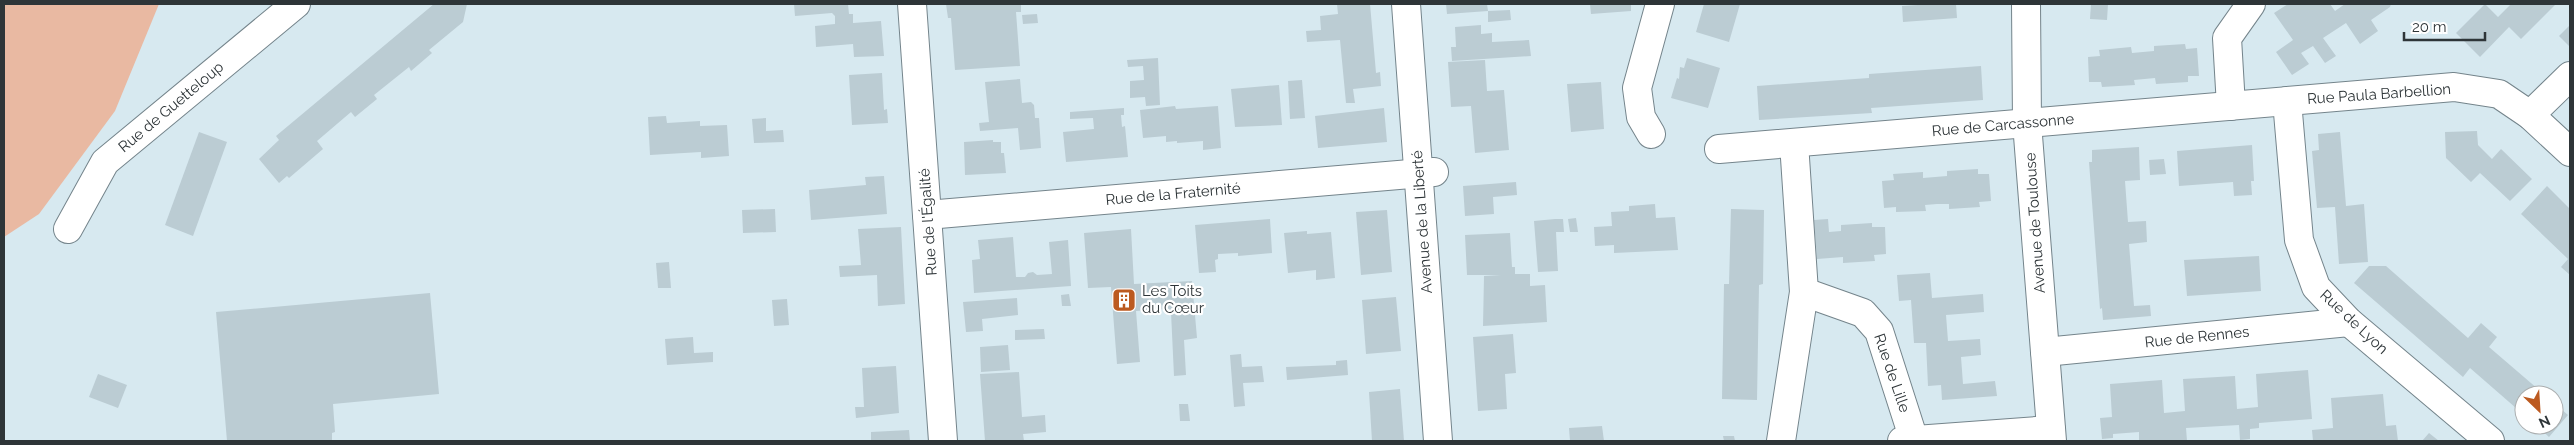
<svg xmlns="http://www.w3.org/2000/svg" width="2574" height="445" font-family="Raleway,sans-serif">
<rect width="100%" height="100%" fill="#d7e9f0"/>
<polygon fill="#e9b9a2" points="4,4 159,4 115,111 39,214 4,237"/>
<g fill="#bbccd3">
<polygon points="434,4 467,4 463,22 429,50 432,53 411,71 409,67 374,95 377,99 355,117 351,112 317,141 323,149 289,178 287,176 279,183 259,159 279,140 276,136"/>
<polygon points="794,4 848,4 849,14 853,14 853,23 881,21 884,56 854,57 853,44 816,47 815,26 835,24 835,16 832,13 795,16"/>
<polygon points="946,4 1021,4 1021,12 1016,12 1020,66 955,70 951,18 948,18"/>
<polygon points="1337,4 1370,4 1376,73 1380,72 1381,86 1353,89 1355,103 1346,103 1340,40 1307,42 1306,31 1321,30 1320,16 1338,14"/>
<polygon points="1446,4 1487,4 1488,11 1510,10 1511,20 1488,22 1488,11 1447,14"/>
<polygon points="1590,4 1631,4 1631,11 1591,14"/>
<polygon points="1704,4 1740,4 1729,42 1696,32"/>
<polygon points="1933,4 1956,4 1957,18 1903,22 1902,6"/>
<polygon points="2091,4 2108,4 2107,20 2090,19"/>
<polygon points="2288,4 2330,4 2335,11 2345,4 2391,4 2390,7 2371,20 2378,31 2360,44 2346,23 2323,38 2336,56 2325,63 2313,46 2301,53 2309,64 2292,75 2276,52 2293,40 2274,13"/>
<polygon points="2485,4 2498,17 2511,4 2556,4 2521,39 2509,27 2480,57 2456,33"/>
<polygon points="1037,14 1038,23 1023,24 1022,15"/>
<polygon points="1481,25 1481,34 1492,33 1492,42 1529,40 1531,56 1452,61 1451,47 1456,47 1455,27"/>
<polygon points="2570,25 2570,47 2559,36"/>
<polygon points="2185,44 2186,49 2197,48 2199,76 2188,76 2188,82 2156,84 2155,78 2134,80 2135,85 2102,87 2101,82 2089,82 2088,57 2100,56 2099,50 2131,47 2132,53 2154,51 2154,46"/>
<polygon points="1158,58 1160,105 1146,106 1145,97 1130,98 1130,81 1144,80 1143,66 1128,67 1127,60"/>
<polygon points="1687,58 1720,68 1708,108 1671,98 1677,78 1679,79 1680,67 1684,68"/>
<polygon points="1485,60 1487,91 1504,90 1509,150 1475,153 1471,106 1451,107 1448,62"/>
<polygon points="1981,66 1983,100 1871,108 1872,113 1759,120 1757,86 1869,78 1869,74"/>
<polygon points="882,73 884,110 887,109 888,123 852,125 849,75"/>
<polygon points="1020,79 1022,103 1031,102 1034,105 1035,118 1039,118 1041,148 1020,150 1018,128 980,131 979,123 989,122 985,82"/>
<polygon points="1302,80 1305,118 1290,119 1288,81"/>
<polygon points="1601,82 1604,129 1571,132 1567,84"/>
<polygon points="1279,85 1282,125 1235,127 1231,89"/>
<polygon points="1175,106 1176,109 1218,106 1221,148 1203,150 1203,141 1177,143 1177,141 1166,142 1166,136 1143,138 1140,110"/>
<polygon points="1124,108 1124,115 1121,115 1122,127 1125,126 1128,157 1066,162 1063,132 1094,129 1093,118 1070,119 1070,112"/>
<polygon points="1384,108 1387,142 1318,148 1315,116"/>
<polygon points="666,116 667,123 700,121 700,126 727,125 729,156 701,158 701,152 650,155 648,117"/>
<polygon points="766,118 766,131 783,130 784,142 754,143 752,119"/>
<polygon points="2477,131 2478,145 2492,159 2501,149 2532,179 2510,201 2480,173 2471,182 2446,158 2445,132"/>
<polygon points="199,132 227,142 193,236 165,225"/>
<polygon points="2340,132 2346,206 2364,204 2368,262 2339,264 2335,207 2317,208 2312,151 2319,150 2318,134"/>
<polygon points="993,140 993,142 1001,142 1001,153 1004,153 1006,173 965,175 964,142"/>
<polygon points="2252,145 2254,181 2251,181 2252,195 2234,196 2233,182 2179,186 2177,151"/>
<polygon points="2139,147 2140,180 2125,181 2128,222 2146,221 2147,242 2129,244 2134,306 2150,305 2151,316 2103,320 2102,308 2100,309 2089,162 2092,162 2092,150"/>
<polygon points="2164,159 2166,174 2150,175 2149,160"/>
<polygon points="1978,169 1978,174 1989,174 1991,201 1979,202 1980,207 1949,209 1949,204 1937,204 1925,205 1926,211 1896,212 1896,207 1884,208 1882,181 1894,180 1893,174 1923,172 1923,178 1947,176 1947,171"/>
<polygon points="884,176 887,214 811,220 809,190 866,185 865,177"/>
<polygon points="1516,182 1517,195 1493,197 1494,214 1465,216 1463,186"/>
<polygon points="2547,186 2570,209 2570,275 2561,267 2568,259 2521,214"/>
<polygon points="1655,204 1656,218 1675,217 1678,250 1614,253 1614,245 1595,246 1594,227 1612,226 1611,212 1629,211 1629,206"/>
<polygon points="775,209 776,232 743,233 742,210"/>
<polygon points="1731,209 1764,210 1763,284 1759,285 1757,400 1722,399 1724,284 1729,284"/>
<polygon points="1387,210 1392,272 1361,275 1356,212"/>
<polygon points="1576,218 1578,232 1570,232 1568,219"/>
<polygon points="1270,219 1272,253 1238,256 1238,253 1218,254 1218,259 1215,260 1216,272 1199,273 1195,225"/>
<polygon points="1555,219 1563,219 1564,232 1556,232 1558,271 1538,272 1534,221"/>
<polygon points="1828,219 1829,232 1841,231 1841,225 1872,223 1872,227 1885,227 1886,254 1874,255 1875,261 1843,263 1843,257 1817,259 1814,220"/>
<polygon points="901,227 905,304 878,306 877,275 840,277 839,266 861,265 858,229"/>
<polygon points="1131,229 1134,284 1192,281 1197,338 1184,340 1186,375 1174,376 1171,312 1169,309 1136,311 1140,362 1117,364 1111,287 1088,288 1084,233"/>
<polygon points="1307,231 1307,234 1331,232 1335,278 1316,280 1316,270 1288,273 1284,233"/>
<polygon points="1510,233 1512,267 1515,267 1515,274 1530,274 1530,286 1545,285 1547,322 1483,326 1484,276 1501,275 1467,275 1465,235"/>
<polygon points="1013,237 1016,277 1025,277 1028,273 1033,272 1037,275 1052,274 1049,242 1068,240 1071,286 974,293 972,260 980,259 978,240"/>
<polygon points="2259,256 2261,291 2187,296 2184,260"/>
<polygon points="669,262 671,288 658,288 656,263"/>
<polygon points="2369,266 2386,266 2468,338 2481,323 2497,337 2489,347 2545,395 2524,395 2524,415 2470,368 2463,377 2354,283"/>
<polygon points="1930,273 1932,298 1983,294 1984,312 1946,315 1948,341 1980,339 1981,355 1961,357 1963,384 1995,381 1997,396 1942,400 1941,385 1928,386 1926,343 1914,343 1911,300 1899,301 1897,275"/>
<polygon points="430,293 439,394 333,404 335,432 332,433 332,441 227,441 216,312"/>
<polygon points="1069,294 1071,306 1062,306 1061,295"/>
<polygon points="1396,297 1401,351 1366,354 1362,300"/>
<polygon points="1017,298 1018,315 982,319 983,331 966,332 963,302"/>
<polygon points="787,299 789,325 774,326 772,300"/>
<polygon points="1044,329 1045,339 1015,340 1015,330"/>
<polygon points="1513,334 1516,373 1505,374 1507,409 1478,411 1473,337"/>
<polygon points="693,337 694,353 713,352 713,362 667,365 665,339"/>
<polygon points="1008,345 1010,370 981,372 980,347"/>
<polygon points="1241,354 1242,367 1262,366 1264,382 1243,383 1245,406 1234,407 1230,355"/>
<polygon points="1347,360 1348,375 1287,380 1286,367 1336,365 1336,361"/>
<polygon points="896,366 899,413 856,418 855,407 864,407 862,368"/>
<polygon points="2308,370 2312,419 2259,423 2259,428 2250,429 2250,439 2240,440 2239,425 2186,428 2187,441 2139,441 2139,432 2113,434 2113,438 2102,439 2100,418 2112,417 2110,384 2162,380 2164,413 2185,411 2183,379 2235,376 2237,409 2258,407 2256,374"/>
<polygon points="1019,372 1022,417 1045,415 1046,432 1023,434 1024,441 985,441 980,374"/>
<polygon points="98,374 127,385 118,408 89,397"/>
<polygon points="1400,389 1404,441 1372,441 1369,392"/>
<polygon points="2383,394 2386,426 2396,425 2398,441 2313,441 2312,430 2333,428 2331,398"/>
<polygon points="2554,403 2568,415 2549,437 2536,425 2554,425"/>
<polygon points="1179,404 1188,404 1190,421 1180,421"/>
<polygon points="1602,426 1604,441 1570,441 1569,428"/>
<polygon points="909,430 910,441 871,441 871,432"/>
<polygon points="2429,433 2439,441 2422,441"/>
<polygon points="1723,436 1734,436 1735,441 1724,441"/>
</g>
<g fill="none" stroke-linecap="round" stroke-linejoin="round">
<g stroke="#74848b" stroke-width="30">
<g id="minor">
<polyline points="912,4 943,441"/>
<polyline points="1406,4 1438,441"/>
<polyline points="2026,4 2027,123 2052,441"/>
<polyline points="2287,101 2299,240 2316,287 2349,322 2490,441"/>
<polyline points="2231,106 2227,38 2251,4"/>
<polyline points="2530,115 2570,76"/>
<polyline points="1651,134 1641,117 1637,88 1660,4"/>
<polyline points="1719,149 2454,87 2499,94 2530,115 2570,152"/>
<polyline points="927,215 1434,172"/>
<polyline points="68,229 105,162 296,4"/>
<polyline points="1804,292 1863,313 1879,331 1914,440"/>
<polyline points="2045,352 2349,322"/>
<polyline points="1781,441 1804,292 1794,143"/>
<polyline points="1902,441 2051,430"/>
</g>
</g>
<use href="#minor" stroke="#fff" stroke-width="28"/>
</g>
<defs>
<g id="building-square" transform="scale(1.25)"><rect x="-9" y="-9" width="18" height="18" rx="4" fill="#bc5a20" stroke="#fff"/><path d="M-4-6H4V6H1V3H-1V6H-4ZM-2.5-4.3h1.7v1.8h-1.7ZM.8-4.3h1.7v1.8H.8ZM-2.5-1h1.7V.8h-1.7ZM.8-1h1.7V.8H.8Z" fill="#fff"/></g>
</defs>
<g fill-rule="evenodd">
<use href="#building-square" x="1124" y="300"/>
</g>
<g text-anchor="middle" stroke-width="4.5" stroke-linejoin="round" paint-order="stroke">
<g font-size="15" fill="#2e3538" stroke="#fff">
<text transform="translate(2379 94) rotate(-4)" y="5">Rue Paula Barbellion</text>
<text transform="translate(171 107) rotate(-40)" y="5">Rue de Guetteloup</text>
<text transform="translate(2003 125) rotate(-5)" y="5">Rue de Carcassonne</text>
<text transform="translate(1173 194) rotate(-5)" y="5">Rue de la Fraternité</text>
<text transform="translate(928 222) rotate(-94)" y="5">Rue de l'Égalité</text>
<text transform="translate(1422 222) rotate(-94)" y="5">Avenue de la Liberté</text>
<text transform="translate(2035 223) rotate(-94)" y="5">Avenue de Toulouse</text>
<text transform="translate(2354 322) rotate(43)" y="5">Rue de Lyon</text>
<text transform="translate(2197 337) rotate(-6)" y="5">Rue de Rennes</text>
<text transform="translate(1892 373) rotate(71)" y="5">Rue de Lille</text>
</g>
<g font-size="15" fill="#2e3538" stroke="#fff" text-anchor="start">
<text x="1142" y="296">Les Toits<tspan x="1142" dy="17">du Cœur</tspan></text>
</g>
</g>
<rect width="2574" height="445" fill="none" stroke="#2e3538" stroke-width="10"/>
<g transform="translate(2539 410) rotate(155)"><circle r="24" fill="#ffffff" stroke="#abaeaf"/>
<path d="M0-4L9 19L0 12L-9 19Z" fill="#bc5a20"/>
<text y="-8" font-size="14" font-weight="bold" text-anchor="middle" fill="#2e3538">N</text>
</g>
<path d="M2404 32v8h81v-8" fill="none" stroke="#2e3538" stroke-width="2.5"/>
<text x="2412" y="32" font-size="15" fill="#2e3538" stroke="#ffffff" stroke-width="4" paint-order="stroke">20 m</text>
</svg>
